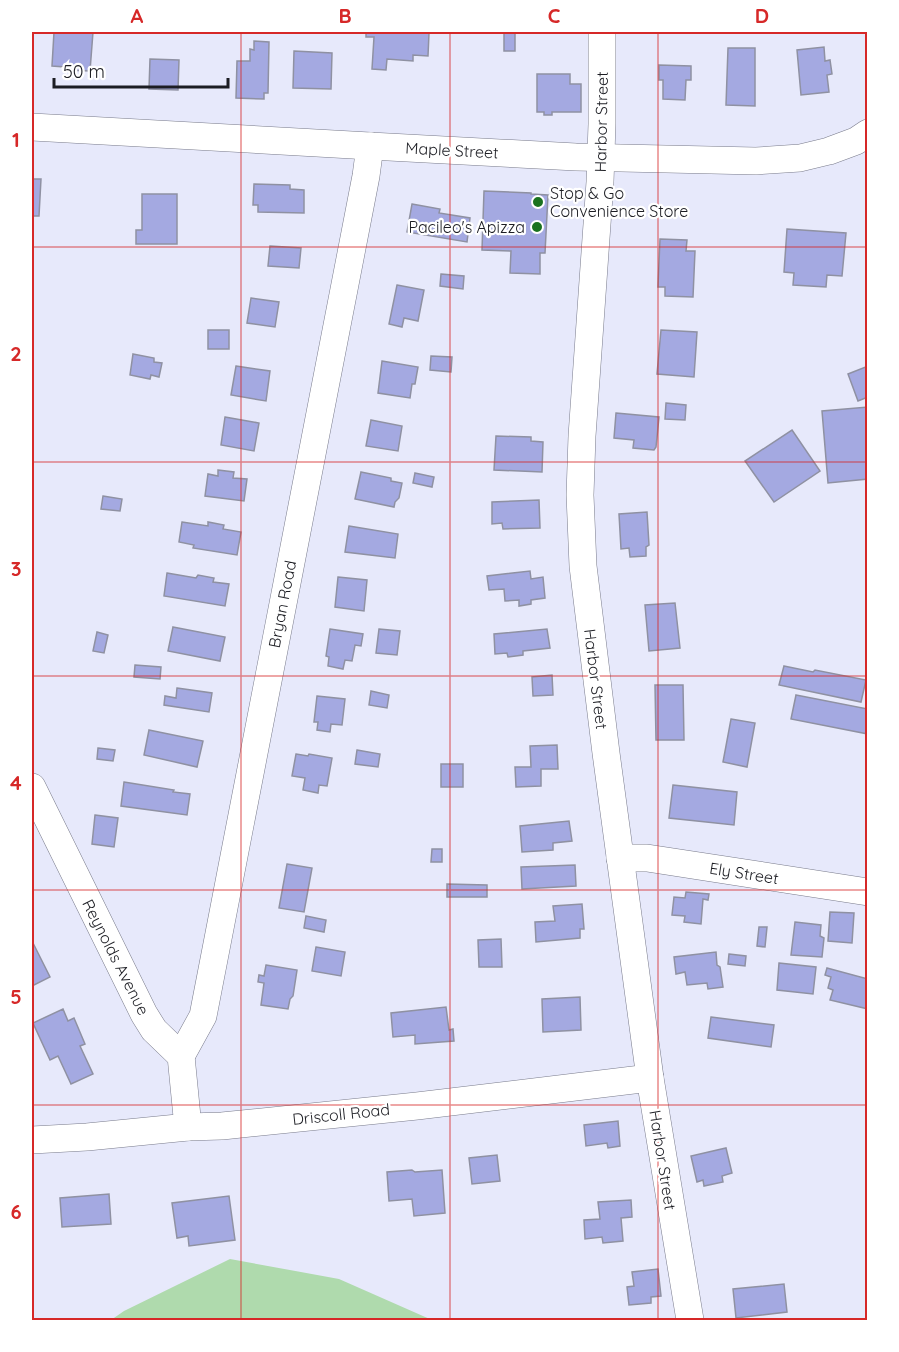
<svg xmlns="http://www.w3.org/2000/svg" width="899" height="1352" font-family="Quicksand,sans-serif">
<rect width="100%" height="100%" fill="#e7e9fb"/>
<polygon fill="#afdaad" points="230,1259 339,1279 432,1320 436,1320 111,1320 124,1311"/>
<g fill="#a4a9e1" stroke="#8f91a2" stroke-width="1.5">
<polygon points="54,32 93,32 90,71 65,70 65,67 52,66"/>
<polygon points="366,32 429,33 428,56 413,55 413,61 387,59 386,70 372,69 374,37 366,37"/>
<rect x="504" y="32" width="11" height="19"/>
<polygon points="254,41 269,42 268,93 264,93 264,99 236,98 237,61 250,61 250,49 254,50"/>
<polygon points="824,47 825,61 830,60 832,74 827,75 829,92 801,95 797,50"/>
<polygon points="728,48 755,48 755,106 726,105"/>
<polygon points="294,51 332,53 331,89 293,88"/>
<polygon points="150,59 179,60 178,90 149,89"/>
<polygon points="659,65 691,66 691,80 686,80 685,100 663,99 663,80 659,80"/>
<polygon points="537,74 570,74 570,84 581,84 581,112 552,112 552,115 544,115 544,112 537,112"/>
<polygon points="32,179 41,179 39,216 32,216"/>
<polygon points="254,184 290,185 290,189 304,190 304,213 258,212 258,205 253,205"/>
<polygon points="484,191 531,193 531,194 548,195 545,253 540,253 540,274 510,273 511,251 482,250"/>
<polygon points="142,194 177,194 177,244 136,244 136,230 142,230"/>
<polygon points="412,204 440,209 439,213 470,218 467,242 407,232"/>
<polygon points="787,229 846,233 842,276 827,275 826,287 793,285 794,273 784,272"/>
<polygon points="660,239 687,240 686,251 695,251 693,297 665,296 665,287 658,287"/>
<polygon points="270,246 301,248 299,268 268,266"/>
<polygon points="441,274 464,276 463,289 440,286"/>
<polygon points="397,285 424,290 418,321 404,318 402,327 389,324"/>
<polygon points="251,298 279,302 275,327 247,323"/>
<rect x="208" y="330" width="21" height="19"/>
<polygon points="661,330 697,332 694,377 657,374"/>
<polygon points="133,354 154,358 154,362 162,363 159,377 151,375 150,379 130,375"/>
<polygon points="431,356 452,357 451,372 430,370"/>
<polygon points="382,361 418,367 415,384 412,384 410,398 378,393"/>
<polygon points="236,366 270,371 266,401 231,395"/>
<polygon points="868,366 868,397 858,401 848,374"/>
<polygon points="666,403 686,405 685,420 665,419"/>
<polygon points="868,407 868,479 828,483 822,411"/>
<polygon points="616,413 659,417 656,447 654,450 633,448 634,440 614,438"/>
<polygon points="225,417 259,423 254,451 221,445"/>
<polygon points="371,420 402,426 398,451 366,446"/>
<polygon points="792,430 820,471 774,502 745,461"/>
<polygon points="496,436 531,437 531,441 543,442 542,472 494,470"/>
<polygon points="218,470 234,472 233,478 247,479 244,501 205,496 208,474 218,476"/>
<polygon points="361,472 391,478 391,481 402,483 399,498 395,502 394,507 355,499"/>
<polygon points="415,473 434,477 432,487 413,483"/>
<polygon points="103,496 122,499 120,511 101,509"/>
<polygon points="539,500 540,528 503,529 502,523 492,524 492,502"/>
<polygon points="647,512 649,545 646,547 646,556 630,557 629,548 621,549 619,514"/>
<polygon points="182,522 208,526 208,522 224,525 223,529 241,532 237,555 193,548 194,545 179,542"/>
<polygon points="349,526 398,534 395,558 345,552"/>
<polygon points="530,571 531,579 543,577 545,598 531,600 531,604 519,606 519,600 505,601 504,589 489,590 487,576"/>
<polygon points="167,573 196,578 198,575 214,578 213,582 229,584 225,606 164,596"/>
<polygon points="338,577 367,580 364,611 335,607"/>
<polygon points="675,603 680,648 649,651 645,605"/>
<polygon points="173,627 225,637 220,661 168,651"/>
<polygon points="330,629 363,634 361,646 355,645 352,661 345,660 343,669 328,666 329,657 326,656"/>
<polygon points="379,629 400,631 397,655 376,653"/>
<polygon points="547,629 550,648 523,651 523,655 508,657 507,653 495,654 494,634"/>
<polygon points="97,632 108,635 104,653 93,651"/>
<polygon points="135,665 161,667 160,679 134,677"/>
<polygon points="784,666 813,672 815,670 866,680 861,702 779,685"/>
<polygon points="552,675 553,695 533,696 532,677"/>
<polygon points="655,685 683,685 684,740 656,740"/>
<polygon points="177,688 212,693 209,712 164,705 165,696 176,698"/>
<polygon points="371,691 389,695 387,708 369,705"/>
<polygon points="796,695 868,709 868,734 791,719"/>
<polygon points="317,696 345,699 342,725 331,724 330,732 317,730 318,722 314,722"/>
<polygon points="731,719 755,723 747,767 723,762"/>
<polygon points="149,730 203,741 197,767 144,755"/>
<polygon points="557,745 558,769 541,769 541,786 516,787 515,767 531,767 530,746"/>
<polygon points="98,748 115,750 113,761 97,759"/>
<polygon points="357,750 380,754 378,767 355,764"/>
<polygon points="296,754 308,756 309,754 332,758 327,786 319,785 318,793 303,790 305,778 292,776"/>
<rect x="441" y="764" width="22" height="23"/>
<polygon points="124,782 174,790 173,792 190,794 187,815 121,806"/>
<polygon points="673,785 737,792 734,825 669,818"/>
<polygon points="95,815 118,818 114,847 92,844"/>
<polygon points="569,821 572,841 553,843 553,850 522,852 520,826"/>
<polygon points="432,849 442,849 442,862 431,862"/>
<polygon points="287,864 312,868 304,912 279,908"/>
<polygon points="575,865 576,886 522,889 521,867"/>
<polygon points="447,884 487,885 487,897 447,897"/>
<polygon points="686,892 709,894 708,900 703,899 701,924 684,922 685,916 672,915 674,897 685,898"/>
<polygon points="582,904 584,929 580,929 580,938 536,942 535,922 555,921 553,906"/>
<polygon points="830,912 854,913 852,943 828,941"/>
<polygon points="306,916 326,920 324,932 304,928"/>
<polygon points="795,922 821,925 820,936 824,938 822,957 791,955"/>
<polygon points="759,927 767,927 765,947 757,946"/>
<polygon points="501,939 502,967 479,967 478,940"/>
<polygon points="32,941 50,977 32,986"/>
<polygon points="316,947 345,952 341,976 312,971"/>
<polygon points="716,952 717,965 720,967 723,987 708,989 707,983 687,985 685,972 676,974 674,957"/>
<polygon points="729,954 746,956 745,966 728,964"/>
<polygon points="779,963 816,967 813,994 777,990"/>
<polygon points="266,965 297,970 293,996 290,999 288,1009 261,1005 264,983 258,982 259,975 264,976"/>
<polygon points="827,968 868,979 868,1009 830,1000 833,990 828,988 831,977 825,975"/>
<polygon points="580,997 581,1030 543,1032 542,999"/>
<polygon points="446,1007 449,1030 453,1029 454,1041 415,1044 415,1035 393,1037 391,1013"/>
<polygon points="63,1009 68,1021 74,1018 85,1044 80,1046 93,1074 71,1084 58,1056 50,1060 33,1023"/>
<polygon points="711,1017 774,1025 771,1047 708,1038"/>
<polygon points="618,1121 620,1146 608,1148 607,1143 586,1146 584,1125"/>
<polygon points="726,1148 732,1173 722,1176 723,1182 704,1186 703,1180 697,1182 691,1156"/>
<polygon points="497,1155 500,1181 472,1184 469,1158"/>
<polygon points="412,1170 415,1172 442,1170 445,1213 414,1216 412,1199 389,1201 387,1172"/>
<polygon points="109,1194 111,1224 62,1227 60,1198"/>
<polygon points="229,1196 235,1240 189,1246 188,1236 177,1238 172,1203"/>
<polygon points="631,1200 632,1217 621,1218 623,1241 603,1243 602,1237 585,1239 584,1220 600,1219 598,1202"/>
<polygon points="658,1269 661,1296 651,1297 651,1303 629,1305 627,1287 634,1286 632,1272"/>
<polygon points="784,1284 787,1312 736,1318 733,1289"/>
</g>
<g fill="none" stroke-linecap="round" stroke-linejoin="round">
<g stroke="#797b8b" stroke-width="28">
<g id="minor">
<polyline points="602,32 602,124 600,182 582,436 580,495 583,566 606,753 650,1078 690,1320"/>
<polyline points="32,127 370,146 576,157 756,161 800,158 829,151 856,141 868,133"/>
<polyline points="32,787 144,1014 154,1030 181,1056 188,1127"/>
<polyline points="620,858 647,858 868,892"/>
<polyline points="181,1056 203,1016 366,176 370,146"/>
<polyline points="32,1140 87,1137 188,1127 222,1126 417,1106 650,1078"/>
</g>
</g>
<use href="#minor" stroke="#fff" stroke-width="27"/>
</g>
<path fill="none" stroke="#d62828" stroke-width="1.5" stroke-opacity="0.55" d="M241,32V1320M450,32V1320M658,32V1320M32,247H868M32,462H868M32,676H868M32,890H868M32,1105H868"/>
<g fill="#1a721f" stroke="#fff" stroke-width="2">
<circle cx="538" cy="202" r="6"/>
<circle cx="537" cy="227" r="6"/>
</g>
<g text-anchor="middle" stroke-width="4.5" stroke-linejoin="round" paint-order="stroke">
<g font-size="16" fill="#1c1d23" stroke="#fff">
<text transform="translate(601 122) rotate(-89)" y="6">Harbor Street</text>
<text transform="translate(452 150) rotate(3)" y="6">Maple Street</text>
<text transform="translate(282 604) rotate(-79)" y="6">Bryan Road</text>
<text transform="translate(596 679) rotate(83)" y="6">Harbor Street</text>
<text transform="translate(744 873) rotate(9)" y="6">Ely Street</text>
<text transform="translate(116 957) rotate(63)" y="6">Reynolds Avenue</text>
<text transform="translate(341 1114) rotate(-6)" y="6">Driscoll Road</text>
<text transform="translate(663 1160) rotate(81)" y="6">Harbor Street</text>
</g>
<g font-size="16" fill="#1c1d23" stroke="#fff" text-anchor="start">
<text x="550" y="199">Stop &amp; Go<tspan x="550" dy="18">Convenience Store</tspan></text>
<text x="525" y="233" text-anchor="end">Pacileo's Apizza</text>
</g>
</g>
<rect width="899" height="1352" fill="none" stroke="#ffffff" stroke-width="66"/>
<path d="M54 78v9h174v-9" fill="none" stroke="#1c1d23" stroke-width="3"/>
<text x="63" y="78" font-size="18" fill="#1c1d23" stroke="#ffffff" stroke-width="4.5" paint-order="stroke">50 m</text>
<rect x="33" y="33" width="833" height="1286" fill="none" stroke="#d62828" stroke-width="2"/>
<g font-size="20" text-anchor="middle" font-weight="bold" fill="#d62828">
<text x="137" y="23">A</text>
<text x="345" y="23">B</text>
<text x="554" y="23">C</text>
<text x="762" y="23">D</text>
<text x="16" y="147">1</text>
<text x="16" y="361">2</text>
<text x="16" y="576">3</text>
<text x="16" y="790">4</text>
<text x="16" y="1004">5</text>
<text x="16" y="1219">6</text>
</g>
</svg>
